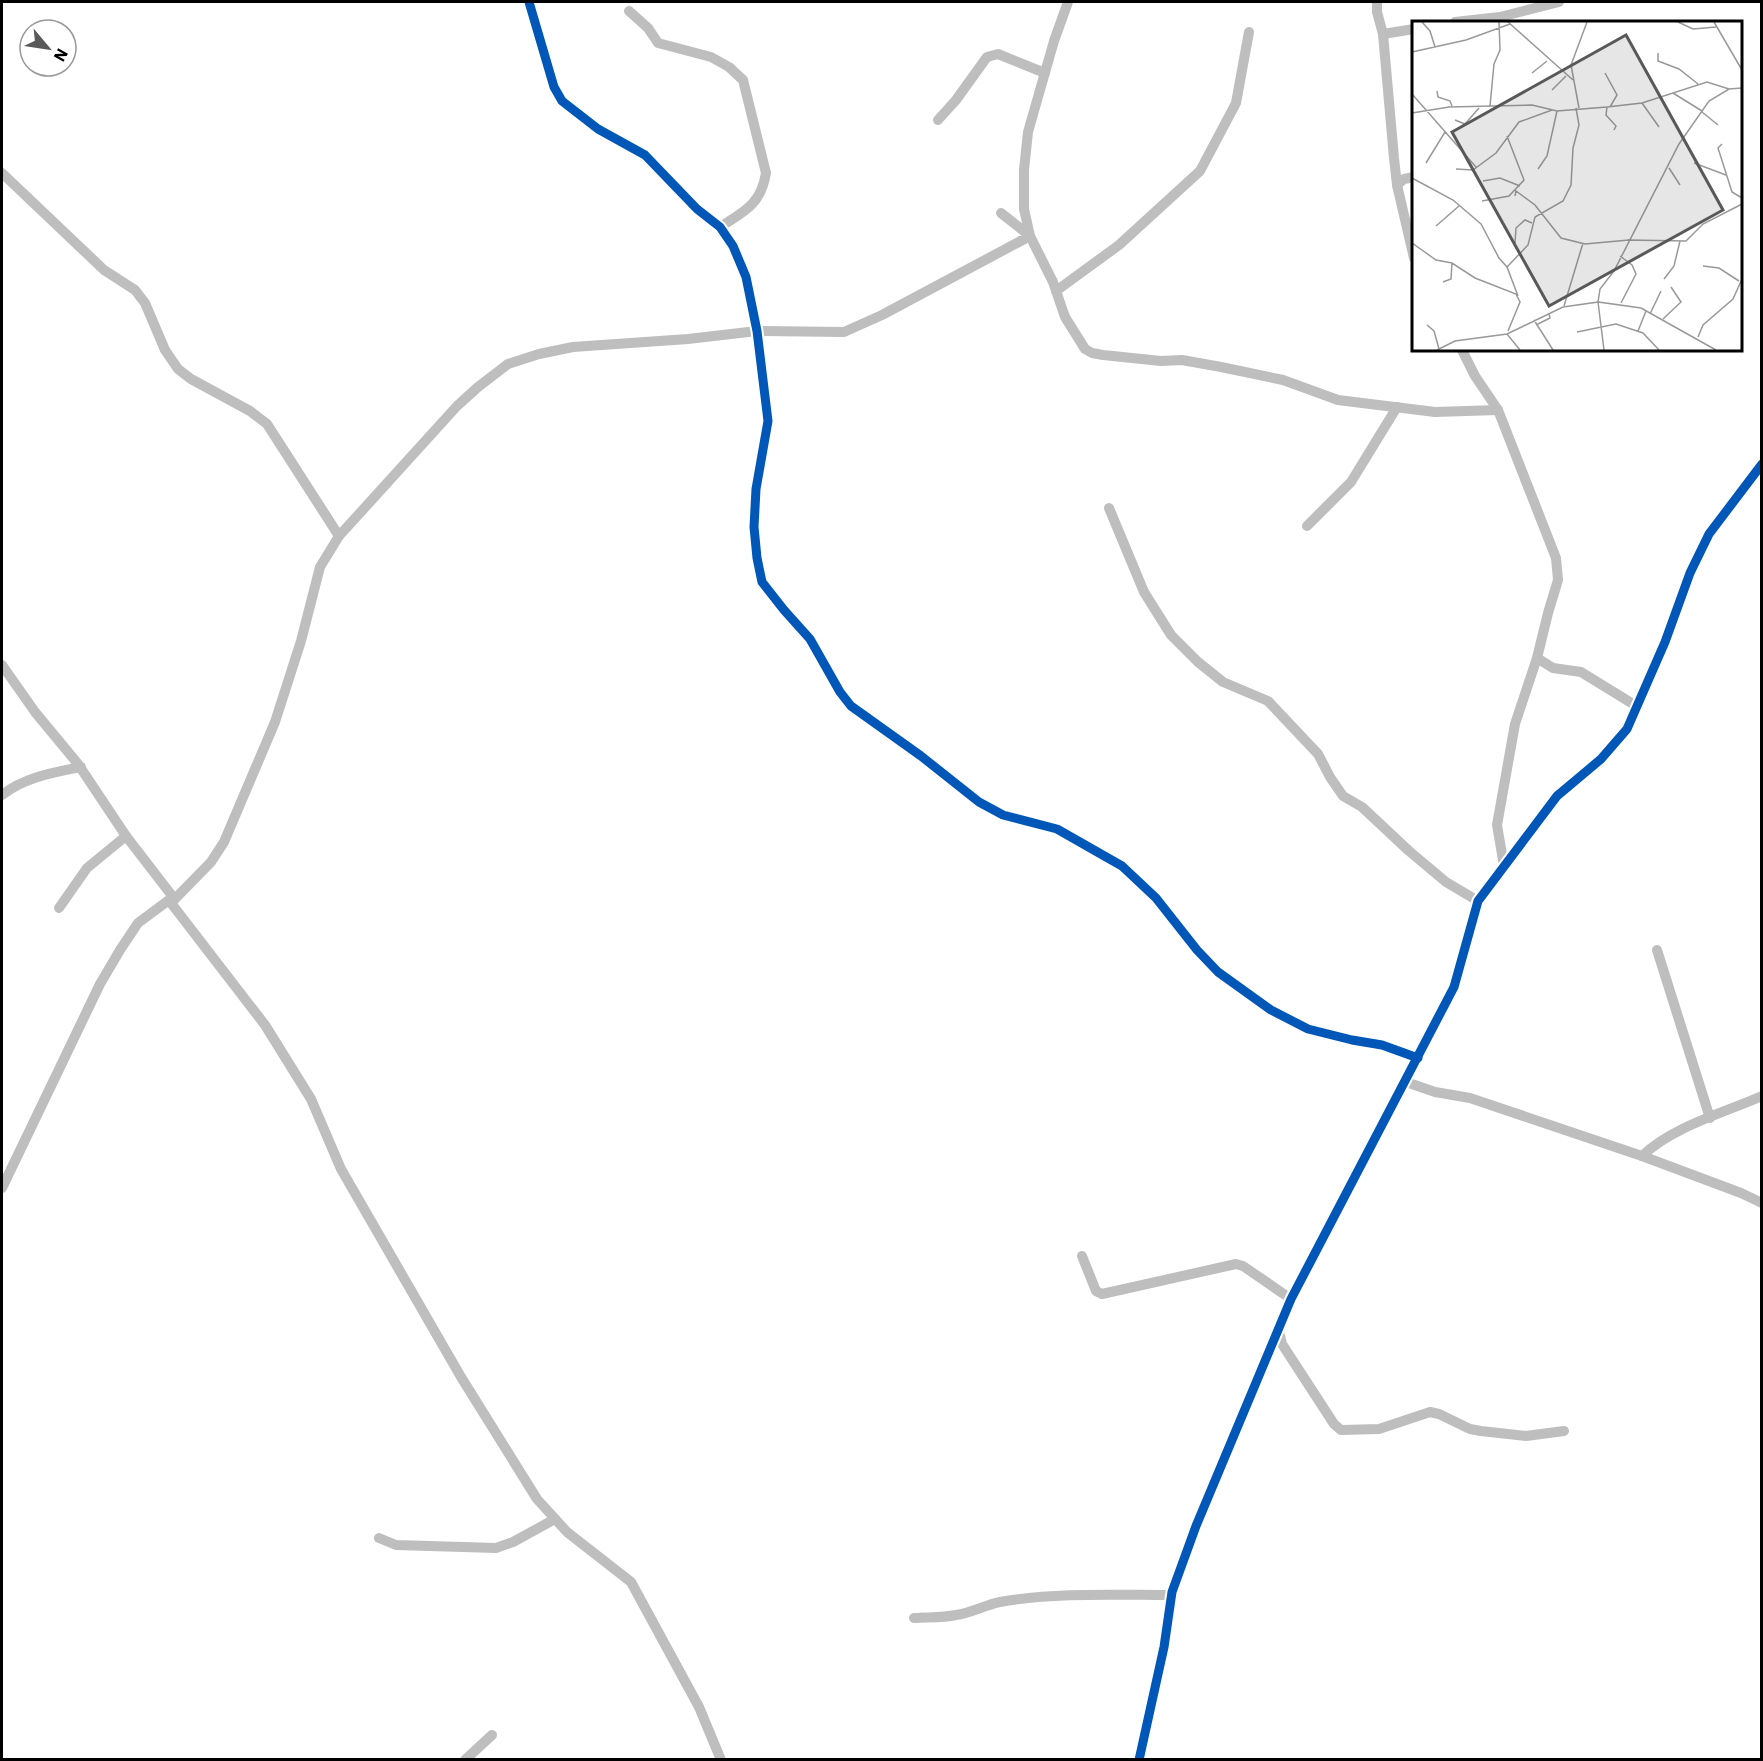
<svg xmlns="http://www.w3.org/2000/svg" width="1763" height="1761" font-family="'IBM Plex Sans',sans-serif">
<rect width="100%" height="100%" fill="#fff"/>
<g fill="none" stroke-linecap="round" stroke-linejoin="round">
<g stroke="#bebebe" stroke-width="10">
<polyline points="529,2 554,87 562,101 598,129 645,155 697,209 720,227 733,246 746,277 757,331 768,421 756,489 754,527 757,558 762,582 784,610 810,639 840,692 851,706 921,756 979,802 1003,815 1057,829 1122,866 1156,898 1197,950 1218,972 1271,1010 1308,1029 1352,1040 1382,1045 1418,1058"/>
<polyline points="1068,2 1054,41 1028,132 1024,170 1024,209 1030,236 1053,282 1065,317 1085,349 1092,353 1103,355 1161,361 1182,360 1221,367 1283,380 1338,400 1435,412 1498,410"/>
<polyline points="1377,2 1377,12 1383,34 1394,158 1397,185 1414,258"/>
<path d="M629,11L648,28L658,43L711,57L729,67L743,80L766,173C761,204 745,211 720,227"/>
<polyline points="1455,22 1500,17 1559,2"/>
<polyline points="1383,34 1414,29"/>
<polyline points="938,120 956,100 987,57 998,54 1045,73"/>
<polyline points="2,173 104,270 135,290 145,303 165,350 178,369 191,379 250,411 267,424 339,536"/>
<polyline points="1397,185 1404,179 1414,177"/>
<polyline points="1056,291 1119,245 1200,171 1236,103 1249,32"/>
<polyline points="1462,350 1475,376 1498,410 1556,558 1558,580 1548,613 1537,658 1515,724 1497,825 1504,866"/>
<polyline points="1109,508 1144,592 1171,635 1198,662 1223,682 1268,701 1318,754 1330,777 1343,796 1362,807 1409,851 1446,882 1478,901"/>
<polyline points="1307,526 1351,482 1397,407"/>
<polyline points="1537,658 1553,668 1581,672 1638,707"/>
<polyline points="2,665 35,712 78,764 126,836 173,897 171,903 265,1025 311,1099 341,1169 461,1377 537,1499 567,1532 631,1582 699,1707 721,1760"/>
<path d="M2,795C25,777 52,773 81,767"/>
<polyline points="171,903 211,862 224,842 275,722 301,641 320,567 339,536 457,406 478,387 508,364 539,354 573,347 688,339 757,331 844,332 882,315 1030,236 1001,213"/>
<polyline points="59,908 87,868 126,836"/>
<polyline points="1657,950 1710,1118"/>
<polyline points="1406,1082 1435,1092 1470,1098 1642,1156 1741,1193 1762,1203"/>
<path d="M1642,1156C1672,1127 1723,1113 1762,1096"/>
<polyline points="2,1188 100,984 120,950 138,923 173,897"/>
<polyline points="1082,1256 1096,1291 1102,1294 1236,1264 1243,1266 1291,1299"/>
<polyline points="1279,1332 1282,1344 1334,1424 1341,1430 1379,1429 1430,1412 1439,1414 1470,1429 1481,1431 1526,1436 1564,1431"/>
<polyline points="379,1538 396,1545 496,1548 513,1542 555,1519"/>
<path d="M914,1618C928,1617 942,1618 956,1615C971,1613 985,1605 1000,1602C1056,1592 1115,1595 1171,1595"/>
<polyline points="465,1760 492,1735"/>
<polyline points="1139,1760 1164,1647 1172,1592 1196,1526 1291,1299 1454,987 1478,901 1557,796 1601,759 1627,729 1665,642 1690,573 1709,534 1762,464"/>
</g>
<g stroke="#fff" stroke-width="13">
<g id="cycleway">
<polyline points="529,2 554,87 562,101 598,129 645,155 697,209 720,227 733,246 746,277 757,331 768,421 756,489 754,527 757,558 762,582 784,610 810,639 840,692 851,706 921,756 979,802 1003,815 1057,829 1122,866 1156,898 1197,950 1218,972 1271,1010 1308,1029 1352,1040 1382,1045 1418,1058"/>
<polyline points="1139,1760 1164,1647 1172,1592 1196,1526 1291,1299 1454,987 1478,901 1557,796 1601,759 1627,729 1665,642 1690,573 1709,534 1762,464"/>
</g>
</g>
<use href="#cycleway" stroke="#0057b8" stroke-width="9"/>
</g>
<g transform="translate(1412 21)">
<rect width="330" height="330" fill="#fff"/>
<path fill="none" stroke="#999" stroke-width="1.5" d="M10,1L18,10L23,26M96,1L161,59M266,1L281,8L304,6M302,1L330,49M0,31L54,19L98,3M246,32V40L267,48L286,63M120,52L135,40M193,52L205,74L198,86M140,69L154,55M25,70L26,76L38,80L40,85M261,72L290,90M0,73L64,146M230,82L247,106M78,85L82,43L88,29L87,1M195,86L194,94L204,105L202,109M167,87L159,44L175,1M290,91L306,104M0,92L37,86L120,84L145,90L195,86L230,82L295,61L317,68M43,99L53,103L67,87M310,123L306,127L320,171L330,177M14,142L33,111M282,142L314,154M257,147L268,164M44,148L61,149L84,132L107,101L140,89M126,148L135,135L145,90M0,157L41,179L69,203L87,237L95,246L106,275M71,160L88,157L108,165M103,175L104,170L123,184L149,217L173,223L217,219M70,180L97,175L112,159L95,115M24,205L47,185M216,219L274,220L291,203L330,183M0,222L24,239L40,242L63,257L104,273L108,281L96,310M103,222L104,207L113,199L120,202M208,235L220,244L224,253L209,282M291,245L307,247L327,260M95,246L116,224L123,196L151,180L159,164L161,127L167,104L164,87M252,258L262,245L268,220M31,261L39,258L40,242M152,285L171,222M238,293L249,270M251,298L269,281L259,266M122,299L141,329M15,304L22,310L27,328M124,304L138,297L137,293M226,310L234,290M165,311L204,303L231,312L247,329M95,313L108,329M286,316L291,304L321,278L330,258M25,329L43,320L95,313L151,286L186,281L188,268L202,250L267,123L297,80L317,68L330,67M192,329L186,281L229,287L304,329"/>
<path fill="#595959" fill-opacity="0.15" stroke="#595959" stroke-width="3" d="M214,14L311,189L137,285L40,111Z"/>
<rect width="330" height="330" fill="none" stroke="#000" stroke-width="3"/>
</g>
<rect width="1763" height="1761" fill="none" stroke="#000000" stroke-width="6"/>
<g transform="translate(48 48) rotate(119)"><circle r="28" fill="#ffffff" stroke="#999999" stroke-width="1.5"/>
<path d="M0-4.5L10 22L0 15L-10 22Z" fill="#595959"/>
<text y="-9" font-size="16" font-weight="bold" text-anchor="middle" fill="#000000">N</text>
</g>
</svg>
